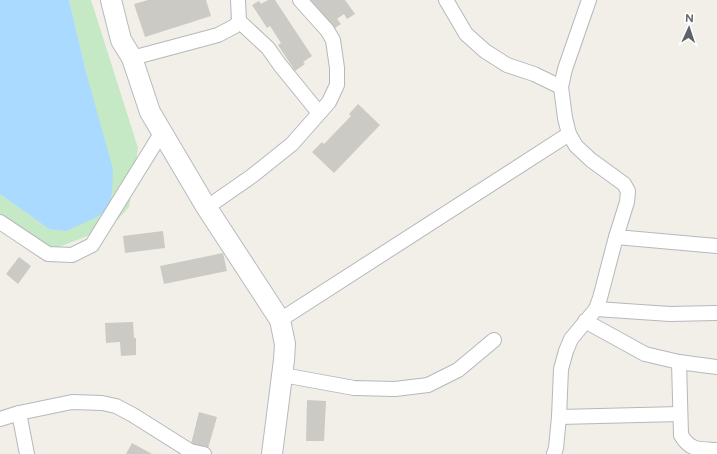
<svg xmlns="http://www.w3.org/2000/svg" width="717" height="454" font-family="Figtree,sans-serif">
<rect width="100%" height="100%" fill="#f1efe8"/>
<polygon fill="#c5e8c5" points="69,0 91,0 138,148 129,207 111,227 51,250 0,219 0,194 49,229 87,76"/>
<polygon fill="#aadaff" points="0,0 69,0 87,76 113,169 112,193 108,210 95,218 66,231 49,229 0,194"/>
<g fill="#cccac5">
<polygon points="148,0 206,0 211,16 145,37 134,4"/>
<polygon points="268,0 275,0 312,56 303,62 305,64 295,71 278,45 281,43 270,26 267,28 252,5 259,1 261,4"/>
<polygon points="311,0 345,0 355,14 347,19 344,14 337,19 341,24 332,30"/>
<polygon points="358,104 380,125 334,173 312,152 322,142 324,144 351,116 349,114"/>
<polygon points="163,231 165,248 125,253 123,236"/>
<polygon points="223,253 227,271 164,284 160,266"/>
<polygon points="19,257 31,266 18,284 6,274"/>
<polygon points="133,322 134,338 136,338 136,355 121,356 120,342 106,343 105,323"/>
<polygon points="307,400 326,401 324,441 306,441"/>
<polygon points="199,412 217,417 207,452 190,448"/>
<polygon points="132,443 152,454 126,454"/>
</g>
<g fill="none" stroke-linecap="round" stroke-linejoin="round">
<g stroke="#b5b8bc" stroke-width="16">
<g id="street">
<polyline points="446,0 466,34 485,51 507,65 534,74 561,87"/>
<polyline points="239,21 268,48 280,65 319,113"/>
<polyline points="132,58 218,35 235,26 239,21 238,0"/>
<polyline points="206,208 252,176 292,144 329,102 337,85 337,68 333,40 327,30 300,0"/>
<polyline points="0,222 48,254 72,255 92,245 162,132"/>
<polyline points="616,237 717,246"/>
<polyline points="596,309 670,314 717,313"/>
<polyline points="280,320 569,134"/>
<polyline points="585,321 645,354 679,362 717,367"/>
<path d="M679,362L681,435C690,451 700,449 717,450"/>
<polyline points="283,375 354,388 395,389 428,385 458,370 494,340"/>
<polyline points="19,413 27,454"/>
<polyline points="559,417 680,414"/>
<polyline points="0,419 19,413 72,402 102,403 116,406 133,415 190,451 204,454"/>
<polyline points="554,454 556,448 559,417 561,369 566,351 571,339 596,309 600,298 616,237 627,202 628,191 624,184 591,160 576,146 569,134 565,118 561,87 565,69 589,0"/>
</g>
</g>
<g stroke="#b6babf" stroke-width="22">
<polyline id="secondary" points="111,0 121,40 132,58 150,112 205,205 280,320 285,344 284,360 272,454"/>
</g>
<use href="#street" stroke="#fff" stroke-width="14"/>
<use href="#secondary" stroke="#fff" stroke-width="20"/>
</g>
<g transform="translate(689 28) rotate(3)" stroke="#ffffff" stroke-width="3" paint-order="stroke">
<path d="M0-3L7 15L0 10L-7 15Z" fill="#5f6368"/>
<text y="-6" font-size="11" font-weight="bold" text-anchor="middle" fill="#5f6368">N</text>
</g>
</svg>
